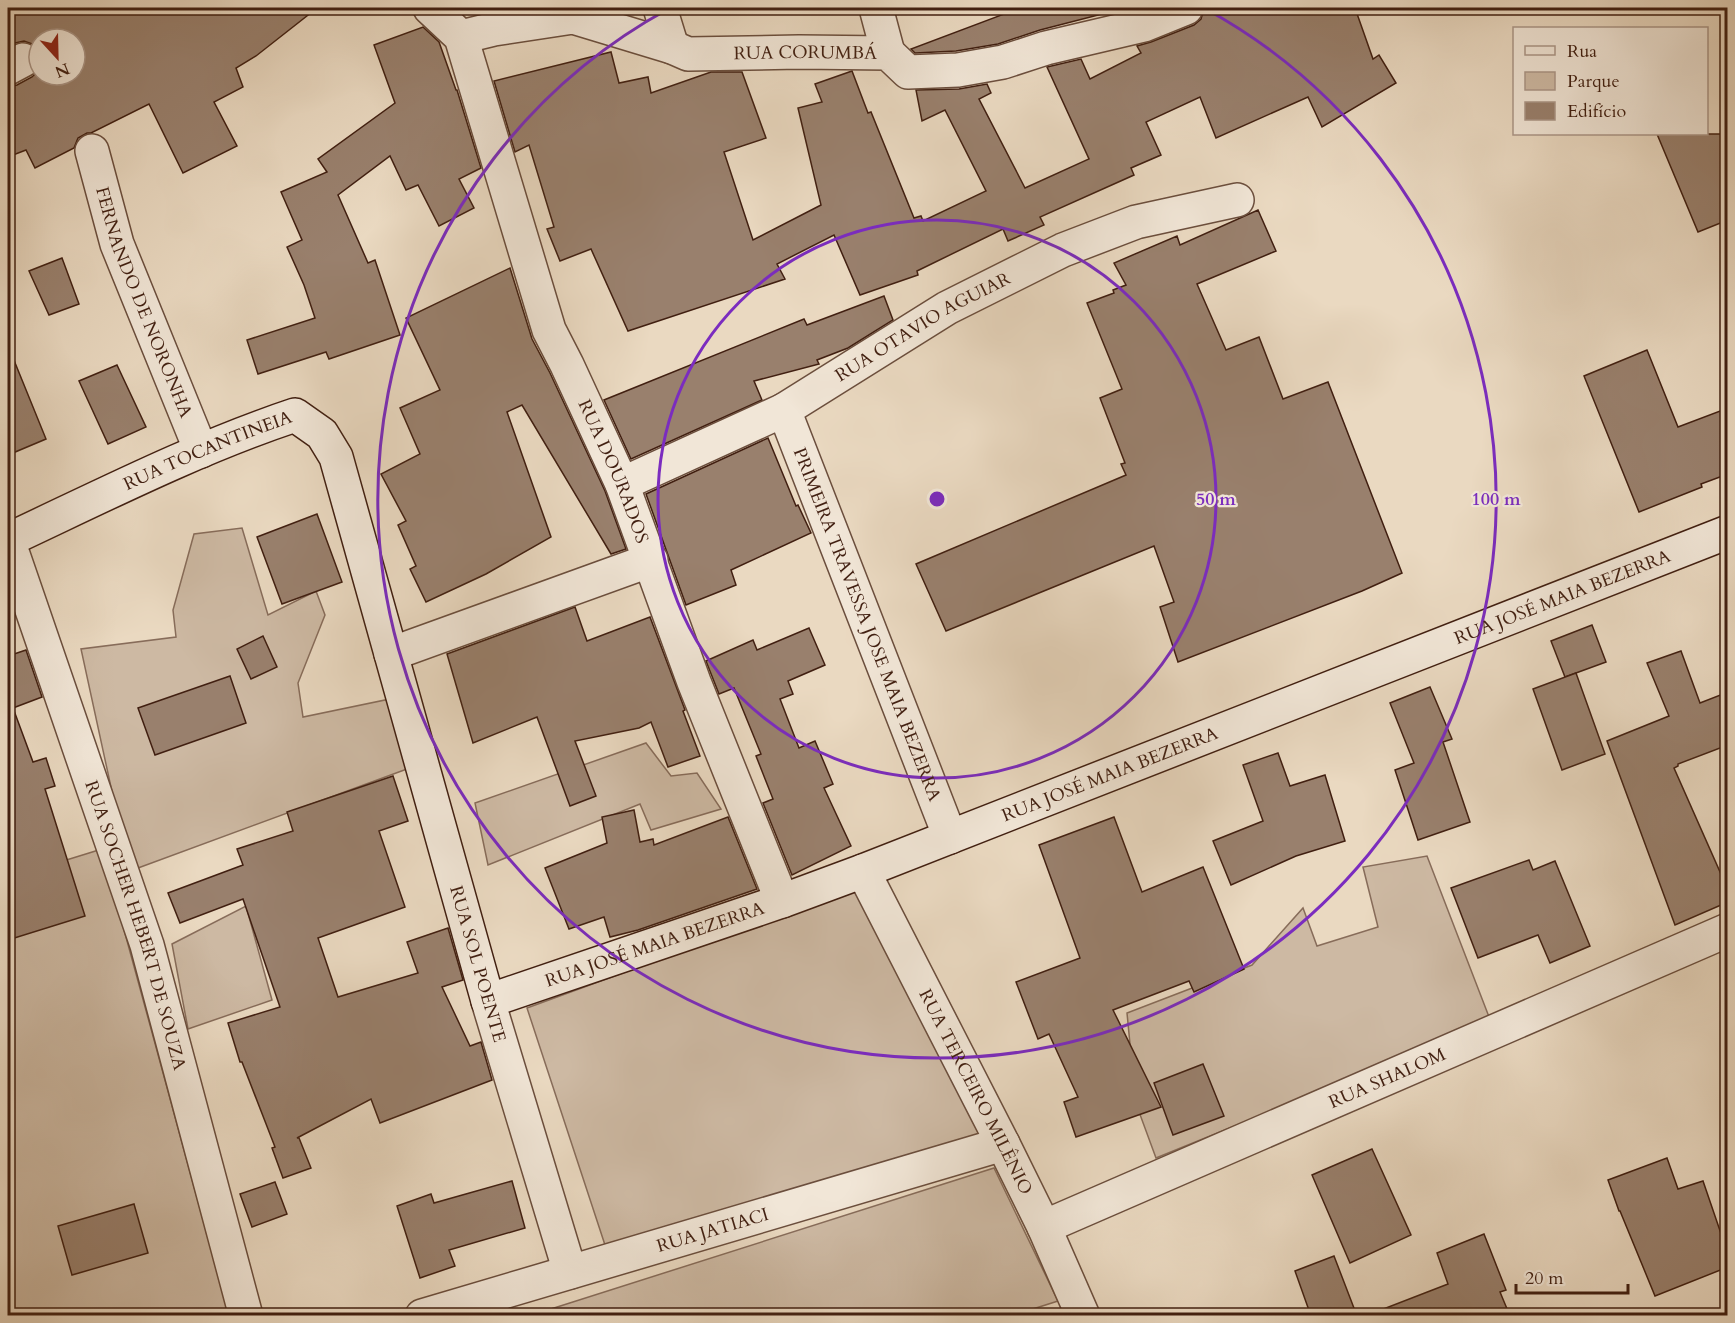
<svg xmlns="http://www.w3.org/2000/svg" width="1735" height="1323" font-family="Cardo,serif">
<rect width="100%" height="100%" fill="#ead9c1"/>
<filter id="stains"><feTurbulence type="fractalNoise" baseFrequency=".00333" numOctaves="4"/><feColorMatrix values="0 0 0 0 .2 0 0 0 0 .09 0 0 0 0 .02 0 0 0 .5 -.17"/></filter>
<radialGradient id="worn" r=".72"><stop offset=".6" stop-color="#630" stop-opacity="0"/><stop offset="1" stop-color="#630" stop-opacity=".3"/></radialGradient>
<g fill="#cdb9a3" stroke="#876c5a" stroke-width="1.5">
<polygon points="242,528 268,615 316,591 325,615 298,683 303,717 390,699 407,769 138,868 119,824 81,649 176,637 173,610 194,534"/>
<polygon points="646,743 671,776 697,773 721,809 651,830 640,804 488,865 475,803"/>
<polygon points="102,849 229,1315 8,1316 8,878"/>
<polygon points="1427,856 1491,1022 1156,1158 1124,1071 1130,1044 1127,1013 1252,965 1303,908 1317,946 1378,927 1363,867"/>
<polygon points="860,886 984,1137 606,1248 527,1008"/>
<polygon points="246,906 272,1000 188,1029 172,944"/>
<polygon points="994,1168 1058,1301 1011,1316 532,1315"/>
</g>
<g fill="#99806d" stroke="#411f11" stroke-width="1.5">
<polygon points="8,8 317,8 256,56 236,68 243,87 214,102 237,146 183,173 149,104 91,133 87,133 78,138 74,148 35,168 26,150 8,157 8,87 17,85 32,77 39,70 39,75 75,75 75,39 39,39 39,50 32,44 24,41 15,43 8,47"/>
<polygon points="1020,8 1105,8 1106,13 1040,30 998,44 956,51 915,53 911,49"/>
<polygon points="1204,8 1355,8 1373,59 1379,55 1396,83 1322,127 1308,97 1216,138 1200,97 1146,122 1161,155 1131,168 1134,175 1040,217 1044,225 1008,241 1003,229 917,271 918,275 860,295 834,235 777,264 785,279 628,331 591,249 560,261 547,229 554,227 529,145 515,152 494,81 611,52 619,83 648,77 651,93 711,72 742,72 766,138 724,152 753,240 821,205 798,108 822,102 815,84 852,71 868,113 871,112 914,218 921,216 923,221 986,191 945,110 922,121 916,90 959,89 987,84 991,93 979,99 1025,188 1089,159 1047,67 1081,59 1090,79 1141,53 1137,46 1151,42 1194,25 1201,19"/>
<polygon points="423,27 439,42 456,90 457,90 481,168 459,179 474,208 439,226 418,185 406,190 390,156 338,195 368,263 375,260 400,335 329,359 326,352 258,374 247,340 315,318 304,285 287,247 302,240 281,192 327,172 318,159 395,103 374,45"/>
<polygon points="1657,134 1728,134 1728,220 1698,232"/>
<polygon points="1258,210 1276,251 1197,284 1226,350 1259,337 1283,399 1328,382 1402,573 1362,591 1178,662 1160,607 1174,602 1154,546 946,631 916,564 1126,475 1121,464 1125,463 1100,398 1122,389 1087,303 1114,293 1113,290 1126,285 1114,263 1177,236 1180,245"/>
<polygon points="62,258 79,304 49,315 29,271"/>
<polygon points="510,268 532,339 550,373 605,491 626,549 611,554 522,405 507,412 551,537 486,574 426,602 410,569 416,566 398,525 406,521 381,474 420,454 400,408 440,390 406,318"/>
<polygon points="884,296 893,320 848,348 817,360 819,364 754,381 762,400 631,459 604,400 804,319 807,325"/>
<polygon points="8,348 9,348 46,439 8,455"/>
<polygon points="1647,350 1678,427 1728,408 1728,474 1701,484 1702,487 1639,512 1584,376"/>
<polygon points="117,365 146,427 108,444 79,381"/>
<polygon points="768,438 796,506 798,505 811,533 731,570 736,585 686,605 646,494"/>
<polygon points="317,514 342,582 282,604 257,537"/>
<polygon points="575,607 587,641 650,617 685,710 683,711 700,756 668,767 651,722 639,728 575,741 596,796 570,806 537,717 473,743 447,654"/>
<polygon points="1592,625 1606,662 1565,677 1551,641"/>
<polygon points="809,628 825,665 788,681 793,694 780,699 799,748 815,741 833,784 824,788 851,846 792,875 763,803 773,799 756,756 761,754 734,688 719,694 706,661 753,640 757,650"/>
<polygon points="263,636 277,667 251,679 237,649"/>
<polygon points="26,650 42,697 13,708 33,762 46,758 55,786 45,789 85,916 8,940 8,656"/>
<polygon points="1681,651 1700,703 1728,692 1728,745 1678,764 1678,766 1674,768 1728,890 1728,902 1675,925 1607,741 1669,716 1647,663"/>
<polygon points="1576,673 1605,754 1562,770 1533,689"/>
<polygon points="230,676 246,723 155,755 138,708"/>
<polygon points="1430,687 1452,739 1443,742 1470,822 1418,840 1395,770 1414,763 1390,703"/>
<polygon points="1278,753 1290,786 1325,775 1345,841 1296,856 1231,885 1213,841 1263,821 1243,765"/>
<polygon points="393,776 408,821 379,831 405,907 318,938 338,997 418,973 407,942 448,928 463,980 442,987 470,1046 481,1042 492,1080 380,1123 371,1099 297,1138 299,1138 311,1168 283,1178 272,1148 275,1147 242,1062 240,1062 228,1023 280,1007 243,899 180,923 168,893 243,865 237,849 293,831 287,812"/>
<polygon points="634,810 640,842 653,839 654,845 728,817 757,889 638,930 610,937 604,917 569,929 545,868 607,843 602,817"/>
<polygon points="1114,817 1142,892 1203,867 1244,969 1194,992 1189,981 1113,1010 1161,1107 1076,1137 1064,1102 1078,1097 1049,1034 1038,1039 1016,982 1080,958 1039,845"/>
<polygon points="1529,860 1533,870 1555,861 1590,946 1550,963 1538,935 1478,958 1451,888"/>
<polygon points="1203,1064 1224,1116 1173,1135 1154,1083"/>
<polygon points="1372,1149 1411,1235 1350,1263 1312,1175"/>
<polygon points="1667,1158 1678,1189 1703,1181 1728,1254 1728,1267 1655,1296 1620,1211 1619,1211 1608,1180"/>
<polygon points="512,1181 525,1228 449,1250 455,1266 420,1278 397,1206 431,1194 434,1203"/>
<polygon points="275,1182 287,1214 252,1227 240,1194"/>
<polygon points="134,1204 148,1253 72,1275 58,1226"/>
<polygon points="1484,1234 1506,1290 1500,1292 1510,1316 1373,1316 1373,1313 1448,1284 1437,1253"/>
<polygon points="1334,1256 1357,1316 1311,1316 1295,1271"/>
</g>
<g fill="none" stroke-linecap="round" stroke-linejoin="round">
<g stroke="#6b4e3d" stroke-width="36">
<g id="street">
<path id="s1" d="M430,8L461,37L549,330L567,365L622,484L694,682L782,901"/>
<polyline points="660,8 672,47"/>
<polyline points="876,8 888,53"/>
<path id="s2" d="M461,37L494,29L573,17L672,47L688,54L799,52L888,53L908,72L958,70L1003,62L1046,48L1144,25L1186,8"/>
<polyline points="8,68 23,60"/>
<path id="s3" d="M92,151L117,244L201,451"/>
<path id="s4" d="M784,410L950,837"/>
<path id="s5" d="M622,484L784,410L947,308L1063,250L1136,222L1237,200"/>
<path id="s6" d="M8,540L147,945L246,1316"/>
<polyline points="391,654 651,560"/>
<path id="s7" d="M863,871L1003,1144L1044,1227L1083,1316"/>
<polyline points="488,1001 570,1272"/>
<path id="s8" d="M1044,1227L1728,930"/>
<path id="s9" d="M422,1316L1003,1144"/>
</g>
</g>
<g stroke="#411f11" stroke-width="36">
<g id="secondary">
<path id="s10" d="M8,540C102,496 196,448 295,415L322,434L336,457L488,1001L782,901L863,871L1728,532"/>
</g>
</g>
<use href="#street" stroke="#f1e6d7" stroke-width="33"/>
<use href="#secondary" stroke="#f1e6d7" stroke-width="33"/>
</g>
<g fill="none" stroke="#7b2cbf" stroke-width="3">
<circle cx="937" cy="499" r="279"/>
<path d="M1204 8A559 559 0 1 1 670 8"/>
</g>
<g text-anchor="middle" stroke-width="4.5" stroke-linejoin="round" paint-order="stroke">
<g font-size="18" fill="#411f11" stroke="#f1e6d7">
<text dy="6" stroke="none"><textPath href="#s2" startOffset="352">RUA CORUMBÁ</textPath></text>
<text dy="6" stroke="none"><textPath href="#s3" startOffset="160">FERNANDO DE NORONHA</textPath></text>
<text dy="6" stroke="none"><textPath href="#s5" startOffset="340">RUA OTAVIO AGUIAR</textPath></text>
<text dy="6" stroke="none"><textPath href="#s10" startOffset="219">RUA TOCANTINEIA</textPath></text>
<text dy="6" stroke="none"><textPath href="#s1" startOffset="504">RUA DOURADOS</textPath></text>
<text dy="6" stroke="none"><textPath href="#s10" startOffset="2086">RUA JOSÉ MAIA BEZERRA</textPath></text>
<text dy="6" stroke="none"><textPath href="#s4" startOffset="230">PRIMEIRA TRAVESSA JOSE MAIA BEZERRA</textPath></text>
<text dy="6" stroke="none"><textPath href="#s10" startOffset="1600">RUA JOSÉ MAIA BEZERRA</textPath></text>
<text dy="6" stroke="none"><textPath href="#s6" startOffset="406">RUA SOCHER HEBERT DE SOUZA</textPath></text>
<text dy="6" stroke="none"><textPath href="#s10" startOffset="1114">RUA JOSÉ MAIA BEZERRA</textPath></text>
<text transform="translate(478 964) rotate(74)" y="6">RUA SOL POENTE</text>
<text dy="6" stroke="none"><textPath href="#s8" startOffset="374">RUA SHALOM</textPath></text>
<text dy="6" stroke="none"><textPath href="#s7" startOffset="248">RUA TERCEIRO MILÊNIO</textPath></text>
<text dy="6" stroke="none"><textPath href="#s9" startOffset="303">RUA JATIACI</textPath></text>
</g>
</g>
<circle cx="937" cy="499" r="9" fill="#7b2cbf" stroke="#f1e6d7" stroke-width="3"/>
<g font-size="18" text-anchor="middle" font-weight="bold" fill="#7b2cbf" stroke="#f1e6d7" stroke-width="4.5" stroke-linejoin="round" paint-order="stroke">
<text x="1216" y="505">50 m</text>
<text x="1496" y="505">100 m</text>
</g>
<rect width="1735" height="1323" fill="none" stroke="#ead9c1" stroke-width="30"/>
<rect x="9" y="9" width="1717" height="1305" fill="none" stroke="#411f11" stroke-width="3"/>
<rect x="15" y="15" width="1705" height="1293" fill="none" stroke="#411f11" stroke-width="1.5"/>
<rect x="1513" y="27" width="195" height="108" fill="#f1e6d7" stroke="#ab9688" stroke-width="1.5"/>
<rect x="1525" y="46" width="30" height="9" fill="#f1e6d7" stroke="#ab9688" stroke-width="1.5"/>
<text x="1567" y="57" font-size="18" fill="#411f11">Rua</text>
<rect x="1525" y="72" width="30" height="18" fill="#cdb9a3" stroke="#ab9688" stroke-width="1.5"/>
<text x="1567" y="87" font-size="18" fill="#411f11">Parque</text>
<rect x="1525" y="102" width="30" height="18" fill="#99806d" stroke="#ab9688" stroke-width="1.5"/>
<text x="1567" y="117" font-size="18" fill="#411f11">Edifício</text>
<g transform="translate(57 57) rotate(158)"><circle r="28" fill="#f1e6d7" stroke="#ab9688" stroke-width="1.5"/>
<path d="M0-4.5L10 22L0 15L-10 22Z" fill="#8f2418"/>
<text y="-9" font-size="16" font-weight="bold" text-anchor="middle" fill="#411f11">N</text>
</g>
<path d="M1516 1284v9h112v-9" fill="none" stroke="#411f11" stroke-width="3"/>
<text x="1525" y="1284" font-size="18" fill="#411f11" stroke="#f1e6d7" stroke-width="4.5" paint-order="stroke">20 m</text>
<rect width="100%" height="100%" filter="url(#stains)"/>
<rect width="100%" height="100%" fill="url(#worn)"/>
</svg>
